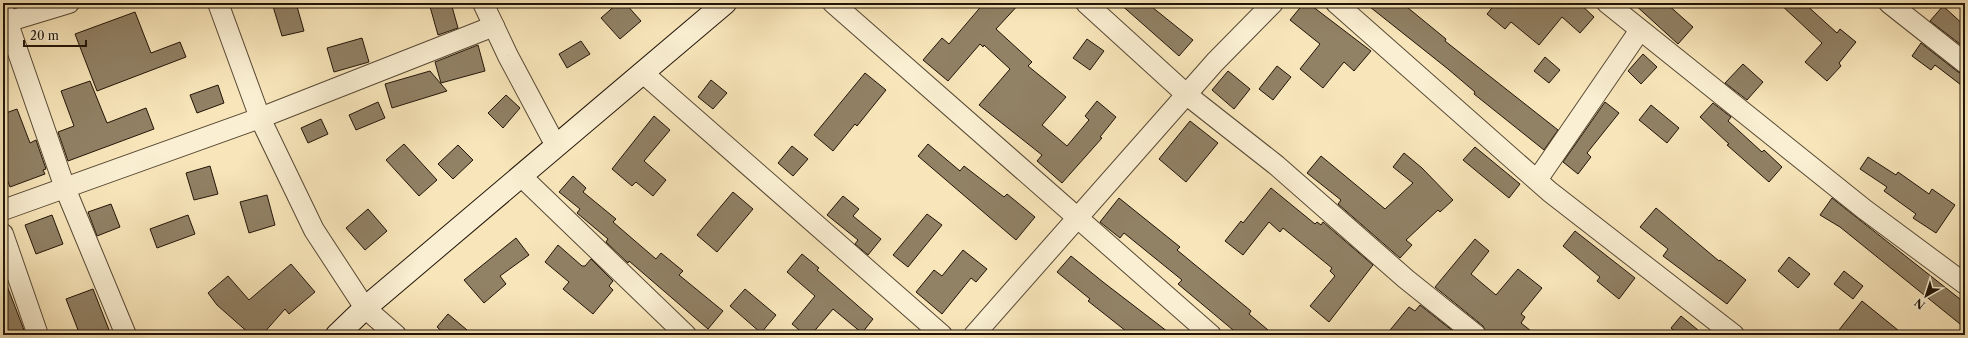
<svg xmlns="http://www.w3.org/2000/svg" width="1968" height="338" font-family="'Libre Caslon Text',serif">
<rect width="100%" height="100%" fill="#f8e6ba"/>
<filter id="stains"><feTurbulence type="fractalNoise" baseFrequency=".005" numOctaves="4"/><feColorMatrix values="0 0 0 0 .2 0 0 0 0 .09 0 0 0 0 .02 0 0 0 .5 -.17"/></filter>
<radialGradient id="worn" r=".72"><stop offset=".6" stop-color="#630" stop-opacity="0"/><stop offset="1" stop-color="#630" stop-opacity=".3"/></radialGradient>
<g fill="#918165" stroke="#211408">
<polygon points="272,3 296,3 304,31 282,36"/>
<polygon points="429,3 451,3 458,28 438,35"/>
<polygon points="618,3 625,3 641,21 620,39 601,18"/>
<polygon points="984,3 1020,3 996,29 1032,62 1028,66 1066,97 1042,125 1067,146 1089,120 1085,116 1097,101 1116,117 1100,137 1102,138 1062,183 1037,161 1042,155 979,105 1010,69 984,45 983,47 980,44 948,81 923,60 942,38 949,44"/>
<polygon points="1119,3 1147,3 1193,40 1179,56"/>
<polygon points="1304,3 1308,3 1371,51 1354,71 1344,62 1323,88 1300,69 1320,44 1290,20"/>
<polygon points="1365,3 1402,3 1446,39 1445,41 1558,130 1544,150 1474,94 1475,92 1448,69"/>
<polygon points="1496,3 1579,3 1594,17 1580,33 1562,17 1539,45 1511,22 1505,29 1487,14"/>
<polygon points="1633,3 1666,3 1693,27 1678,44"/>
<polygon points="1779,3 1804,3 1837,33 1840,29 1856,42 1839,63 1841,66 1827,81 1805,62 1822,43"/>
<polygon points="1943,6 1965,26 1965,48 1930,21"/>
<polygon points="135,12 151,53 180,42 186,57 97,91 75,34"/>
<polygon points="362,38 369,62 334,72 327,48"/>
<polygon points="1087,39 1104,51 1090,70 1073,58"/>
<polygon points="581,41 590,54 567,68 559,54"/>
<polygon points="1921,43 1958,72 1965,74 1965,88 1935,65 1931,70 1912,56"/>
<polygon points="478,45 485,71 441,83 435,62"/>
<polygon points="1643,54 1657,67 1641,84 1628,71"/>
<polygon points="1545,57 1560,70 1549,83 1534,71"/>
<polygon points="1743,64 1763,82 1747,100 1725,83"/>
<polygon points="1277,66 1291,77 1273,100 1259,89"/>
<polygon points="430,71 447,91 392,108 385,84"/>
<polygon points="1228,71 1250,89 1234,109 1212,90"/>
<polygon points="865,73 886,90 857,126 855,124 833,151 814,135"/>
<polygon points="711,80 727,93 713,109 698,97"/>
<polygon points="90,81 107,123 146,108 154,129 68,161 58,132 74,126 61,91"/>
<polygon points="218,85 224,103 197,113 190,95"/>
<polygon points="506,95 520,108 503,128 488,113"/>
<polygon points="378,102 385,118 356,130 349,115"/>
<polygon points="1605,102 1619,113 1587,153 1591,157 1578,174 1563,162"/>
<polygon points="1713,103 1731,117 1728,121 1762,152 1764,150 1782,167 1769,182 1727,145 1729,144 1700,117"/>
<polygon points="1651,105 1679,128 1667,143 1639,120"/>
<polygon points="17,109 30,143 36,140 46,169 43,170 45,174 10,187 3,169 3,114"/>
<polygon points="654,116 670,130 644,161 666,180 653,196 636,182 632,186 612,169"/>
<polygon points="321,119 328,134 308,143 301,128"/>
<polygon points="1190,121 1218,143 1186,182 1159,159"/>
<polygon points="404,144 437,180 419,196 386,160"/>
<polygon points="928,144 960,171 964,166 1004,197 1007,194 1035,217 1016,240 918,156"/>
<polygon points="458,145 473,160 453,179 438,164"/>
<polygon points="792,146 808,159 793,176 778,163"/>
<polygon points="1475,147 1520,184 1509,198 1463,160"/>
<polygon points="1404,153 1422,168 1453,200 1440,212 1438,210 1406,240 1412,245 1400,258 1338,204 1341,200 1307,173 1321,156 1385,209 1413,183 1393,167"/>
<polygon points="1868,157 1896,175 1898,172 1929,194 1932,189 1955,205 1936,233 1913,218 1916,214 1884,191 1887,187 1860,169"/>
<polygon points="210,166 218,194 194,200 186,173"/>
<polygon points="573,176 586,188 583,192 616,219 613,222 656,259 661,253 683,271 679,275 723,311 708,329 629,261 628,263 606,242 608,239 577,213 580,209 559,192"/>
<polygon points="1271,188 1315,224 1317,222 1321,225 1323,222 1373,265 1329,322 1310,306 1335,276 1330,271 1332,268 1283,228 1280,232 1269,222 1243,255 1225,241 1241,221 1243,223"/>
<polygon points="733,192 753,209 717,252 697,235"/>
<polygon points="267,195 275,225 249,233 240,202"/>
<polygon points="843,196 859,209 853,216 881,239 868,255 855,244 858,240 827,215"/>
<polygon points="1119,198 1180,247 1177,250 1251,311 1249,314 1274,335 1239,335 1178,284 1182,280 1124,233 1120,238 1100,222"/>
<polygon points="1832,198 1965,303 1965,328 1840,227 1820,215"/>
<polygon points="111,204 120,227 97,236 88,212"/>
<polygon points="1656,208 1719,261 1720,260 1746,280 1727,304 1663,256 1668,249 1640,227"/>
<polygon points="368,209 387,231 365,250 346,228"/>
<polygon points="927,214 942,225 908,267 893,255"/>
<polygon points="52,215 63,244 36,254 25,225"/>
<polygon points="188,215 195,234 157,248 150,229"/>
<polygon points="1575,231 1635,278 1619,299 1597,281 1600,277 1563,246"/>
<polygon points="516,238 529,255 500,276 506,284 484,303 464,280"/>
<polygon points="1475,239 1489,251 1471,274 1496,295 1518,269 1542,288 1521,314 1525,317 1521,323 1536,335 1487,335 1483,326 1435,287"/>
<polygon points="558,245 582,266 585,266 591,259 613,281 609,286 613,290 593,314 563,289 569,282 545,262"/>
<polygon points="963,250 987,269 976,282 971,278 942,314 916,292 934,270 942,276"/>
<polygon points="802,254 819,268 817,270 873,319 862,333 833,309 811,335 805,335 792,324 815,296 787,272"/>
<polygon points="1071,256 1103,282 1172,335 1131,335 1088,301 1090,299 1057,272"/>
<polygon points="1789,257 1810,274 1798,288 1778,271"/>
<polygon points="291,264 315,292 289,314 285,309 262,335 251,335 217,305 208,293 228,276 249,300"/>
<polygon points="1844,271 1863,286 1853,299 1834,284"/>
<polygon points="4,278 24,330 10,335 3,335"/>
<polygon points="93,289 111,335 80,335 66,299"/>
<polygon points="745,289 776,315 761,333 730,306"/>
<polygon points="1862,301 1904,335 1835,335"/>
<polygon points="1420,305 1458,335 1386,335 1409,307 1415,311"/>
<polygon points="448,314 473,335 446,335 437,327"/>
<polygon points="1681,316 1704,335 1679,335 1671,328"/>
</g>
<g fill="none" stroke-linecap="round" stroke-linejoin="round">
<g stroke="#574834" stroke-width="22">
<g id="street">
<polyline points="218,3 260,118 314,230 365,308 396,335"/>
<polyline points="483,3 508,56 556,146"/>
<polyline points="833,3 1211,335"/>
<polyline points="1086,3 1187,95 1276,165 1406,279 1476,335"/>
<polyline points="1336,3 1550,192 1734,335"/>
<polyline points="1607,3 1864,209 1965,284"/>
<polyline points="1889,3 1965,63"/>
<polyline points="3,9 65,188 126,335"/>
<polyline points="3,23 69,3"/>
<polyline points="643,73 942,335"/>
<polyline points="521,176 686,335"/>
<polyline points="1537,180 1640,30"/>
<polyline points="3,210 260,118 494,26"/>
<polyline points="3,234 38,335"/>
<polyline points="974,335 1215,62 1273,3"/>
</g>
</g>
<g stroke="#211408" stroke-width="24">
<polyline id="secondary" points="337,335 365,308 725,3"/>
</g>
<use href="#street" stroke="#faefd2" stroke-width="20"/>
<use href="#secondary" stroke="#faefd2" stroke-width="22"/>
</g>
<rect width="1968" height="338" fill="none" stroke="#f8e6ba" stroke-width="16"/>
<rect x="4" y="4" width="1960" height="330" fill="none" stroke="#211408" stroke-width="2"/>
<rect x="8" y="8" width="1952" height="322" fill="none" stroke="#211408"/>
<g transform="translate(1926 296) rotate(219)" stroke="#faefd2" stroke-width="3" paint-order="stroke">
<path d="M0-3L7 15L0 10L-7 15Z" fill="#211408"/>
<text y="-6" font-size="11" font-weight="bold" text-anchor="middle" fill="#211408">N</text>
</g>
<path d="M24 40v6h62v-6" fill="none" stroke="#211408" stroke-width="2"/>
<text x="30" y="40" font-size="12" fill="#211408" stroke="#faefd2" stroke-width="3" paint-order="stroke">20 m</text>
<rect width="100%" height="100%" filter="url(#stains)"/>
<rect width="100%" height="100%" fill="url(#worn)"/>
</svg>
